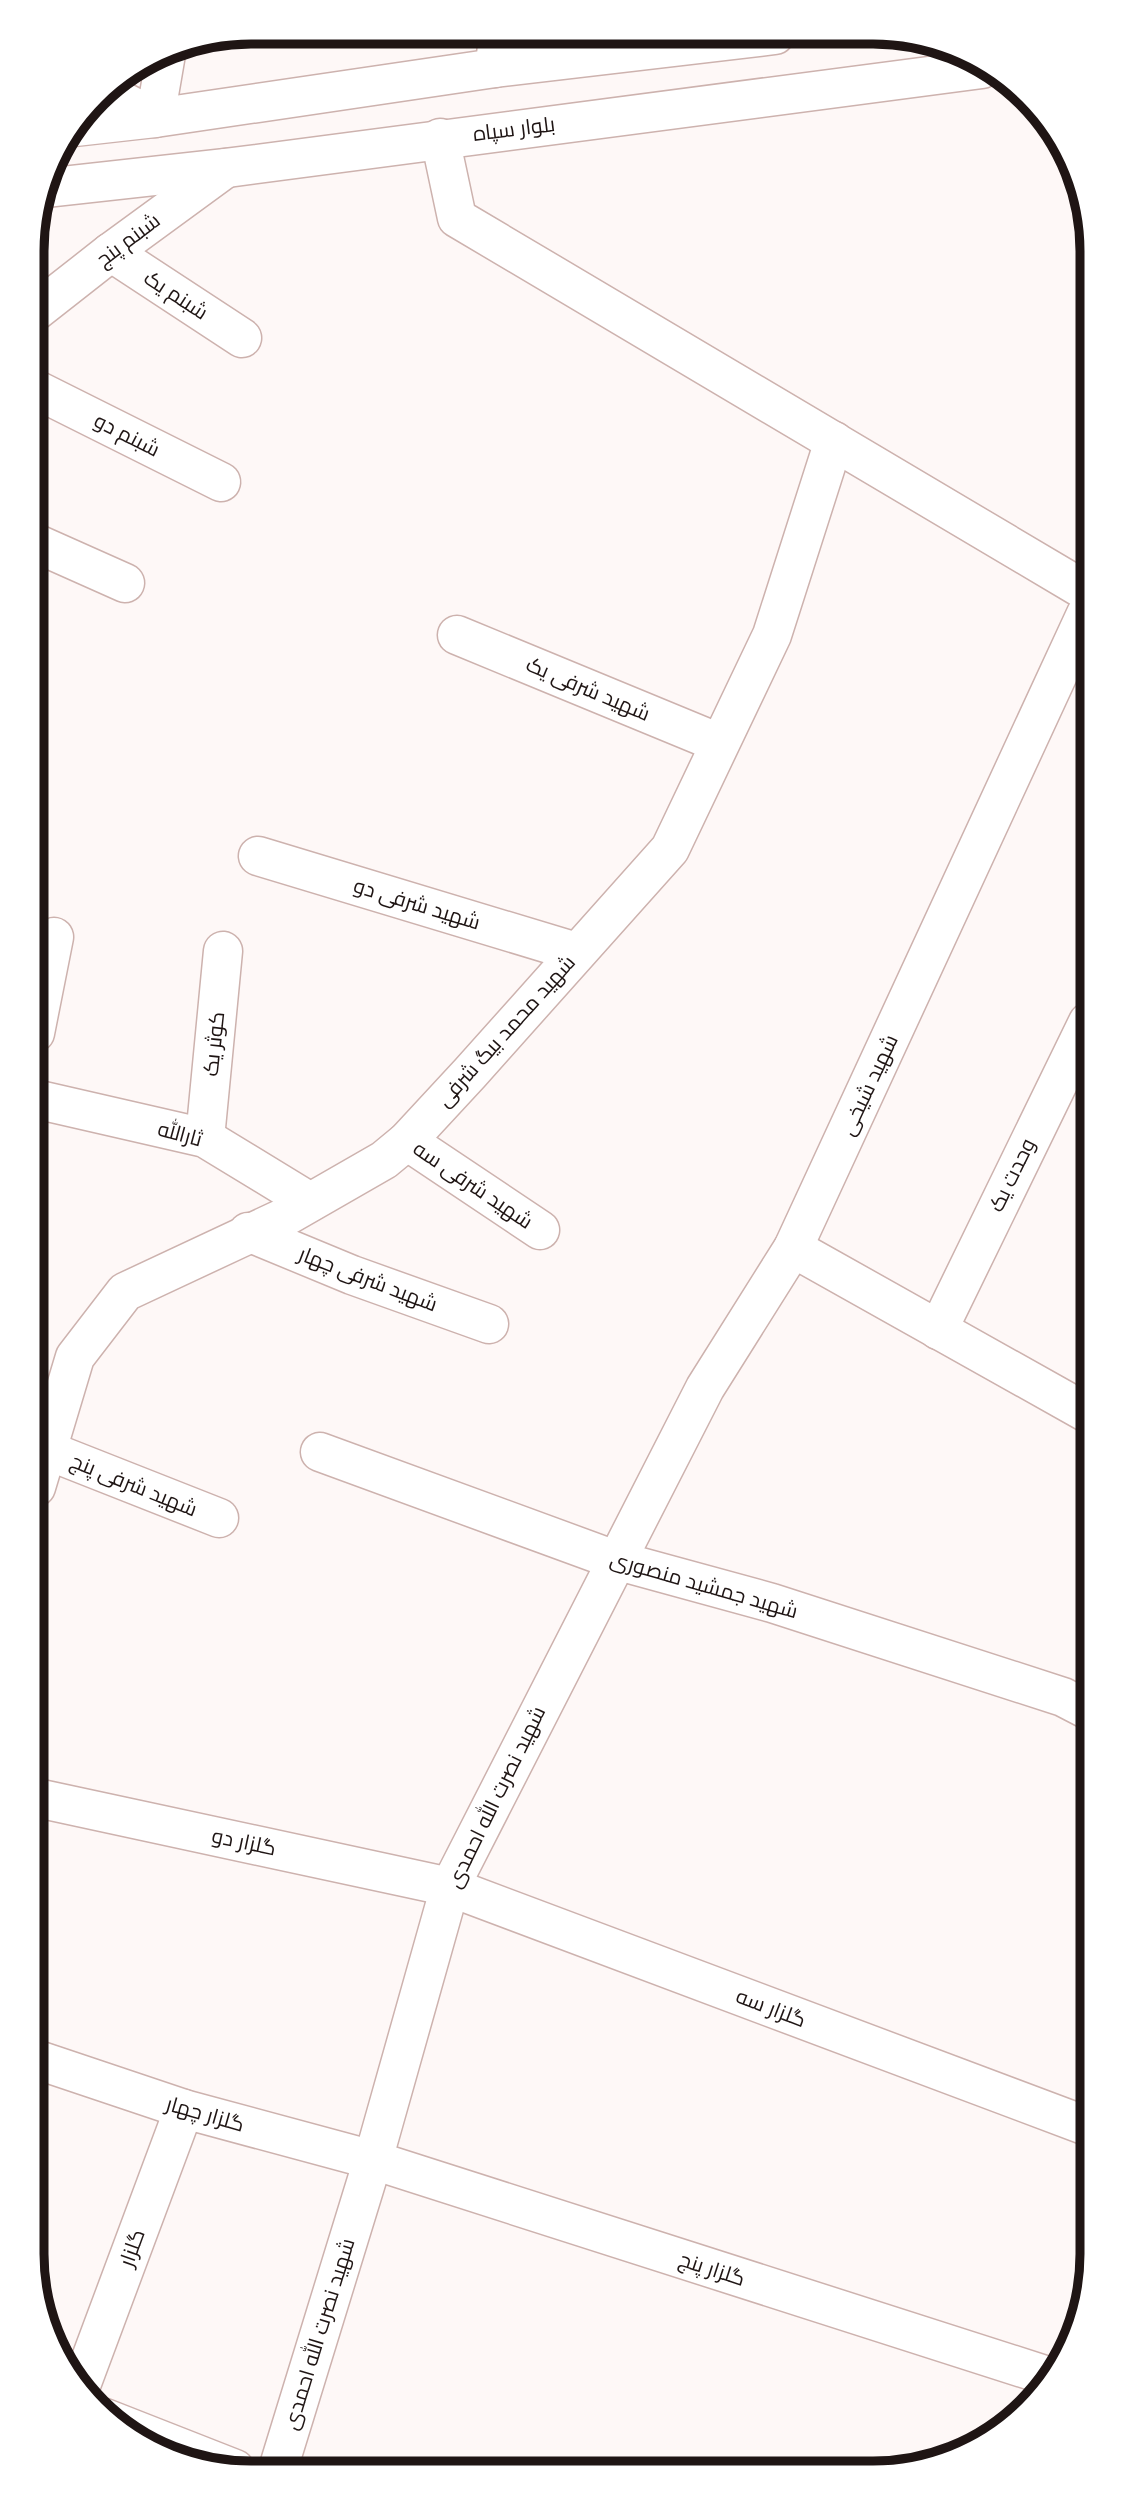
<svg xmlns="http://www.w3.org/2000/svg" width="1124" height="2505" font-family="Figtree,Cairo,sans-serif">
<rect width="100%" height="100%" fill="#fef8f7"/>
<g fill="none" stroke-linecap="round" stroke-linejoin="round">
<g stroke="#cdb2ae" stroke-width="41">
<g id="minor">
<polyline points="495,68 498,33"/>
<polyline points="103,91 155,118 167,48"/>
<polyline points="440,138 457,218 1086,591"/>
<polyline points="111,252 242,338"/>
<polyline points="32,314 111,252 226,168"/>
<polyline points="33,388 221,482"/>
<polyline points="33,542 125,583"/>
<polyline points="457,635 719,743"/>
<polyline points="258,856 576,952"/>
<polyline points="35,1033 54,937"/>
<polyline points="35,1099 205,1138 310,1202"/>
<polyline points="205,1138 223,951"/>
<polyline points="407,1141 540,1230"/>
<polyline points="248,1232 352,1275 489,1324"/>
<polyline points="793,1248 1089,1414"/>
<polyline points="938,1330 1088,1022"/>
<polyline points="49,1451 219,1518"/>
<polyline points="320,1452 615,1560 772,1603 1063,1697 1090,1711"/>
<polyline points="36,1487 75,1357 125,1292 283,1218 384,1160 407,1141 470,1073 670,849 772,635 834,441"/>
<polyline points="37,1798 450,1887 1092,2128"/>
<polyline points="38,2060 184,2109 373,2160 1051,2377"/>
<polyline points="80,2388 184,2109"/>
<polyline points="105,2418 235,2469"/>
<polyline points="278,2469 373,2160 450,1887 705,1388 793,1248 1086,614"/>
</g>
</g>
<g stroke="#cdb2ae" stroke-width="41">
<g id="major">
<polyline points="75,127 155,118 495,68 775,35"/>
<polyline points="45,188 226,168 982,69"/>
</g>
</g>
<use href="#minor" stroke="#fff" stroke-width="38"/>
<use href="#major" stroke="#fff" stroke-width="38"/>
</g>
<g text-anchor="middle" stroke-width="7" stroke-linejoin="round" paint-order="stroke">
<g font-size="21" fill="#1f1514" stroke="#fff">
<text transform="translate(514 129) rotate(-7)" y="7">بلوار سپاه</text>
<text transform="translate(128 240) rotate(-37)" y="7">شبنم پنج</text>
<text transform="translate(176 295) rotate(33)" y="7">شبنم یک</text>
<text transform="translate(127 435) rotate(27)" y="7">شبنم دو</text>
<text transform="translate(588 689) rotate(23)" y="7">شهید شرفی یک</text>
<text transform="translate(417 904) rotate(17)" y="7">شهید شرفی دو</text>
<text transform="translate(506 1031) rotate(-48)" y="7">شهید محمد بیگ شرفی</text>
<text transform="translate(214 1044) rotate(-84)" y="7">کوثر یک</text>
<text transform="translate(869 1085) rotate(-65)" y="7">شهید شیخی</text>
<text transform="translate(180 1134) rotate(15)" y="7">ثارالله</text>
<text transform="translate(1012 1175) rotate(-64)" y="7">وحدت یک</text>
<text transform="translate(473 1185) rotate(34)" y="7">شهید شرفی سه</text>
<text transform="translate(368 1279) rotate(21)" y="7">شهید شرفی چهار</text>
<text transform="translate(134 1485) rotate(22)" y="7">شهید شرفی پنج</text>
<text transform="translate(704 1585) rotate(16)" y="7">شهید جمشید منصوری</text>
<text transform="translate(496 1797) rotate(-64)" y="7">شهید نصرت الله احمدی</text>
<text transform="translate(244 1842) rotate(12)" y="7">گلزار دو</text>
<text transform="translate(771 2008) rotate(21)" y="7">گلزار سه</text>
<text transform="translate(205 2114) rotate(16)" y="7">گلزار چهار</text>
<text transform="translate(132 2248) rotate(-70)" y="7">گلزار</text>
<text transform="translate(712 2269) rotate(18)" y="7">گلزار پنج</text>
<text transform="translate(319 2334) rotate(-73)" y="7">شهید نصرت الله احمدی</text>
</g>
</g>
<path d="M0 0H1124V2505H0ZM251 44H873A207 207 0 0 1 1080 251V2254A207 207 0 0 1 873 2461H251A207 207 0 0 1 44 2254V251A207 207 0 0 1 251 44Z" fill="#fff" fill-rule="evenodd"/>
<path fill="none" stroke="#1f1514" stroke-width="9" d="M251 44H873A207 207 0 0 1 1080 251V2254A207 207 0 0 1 873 2461H251A207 207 0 0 1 44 2254V251A207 207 0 0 1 251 44Z"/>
</svg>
